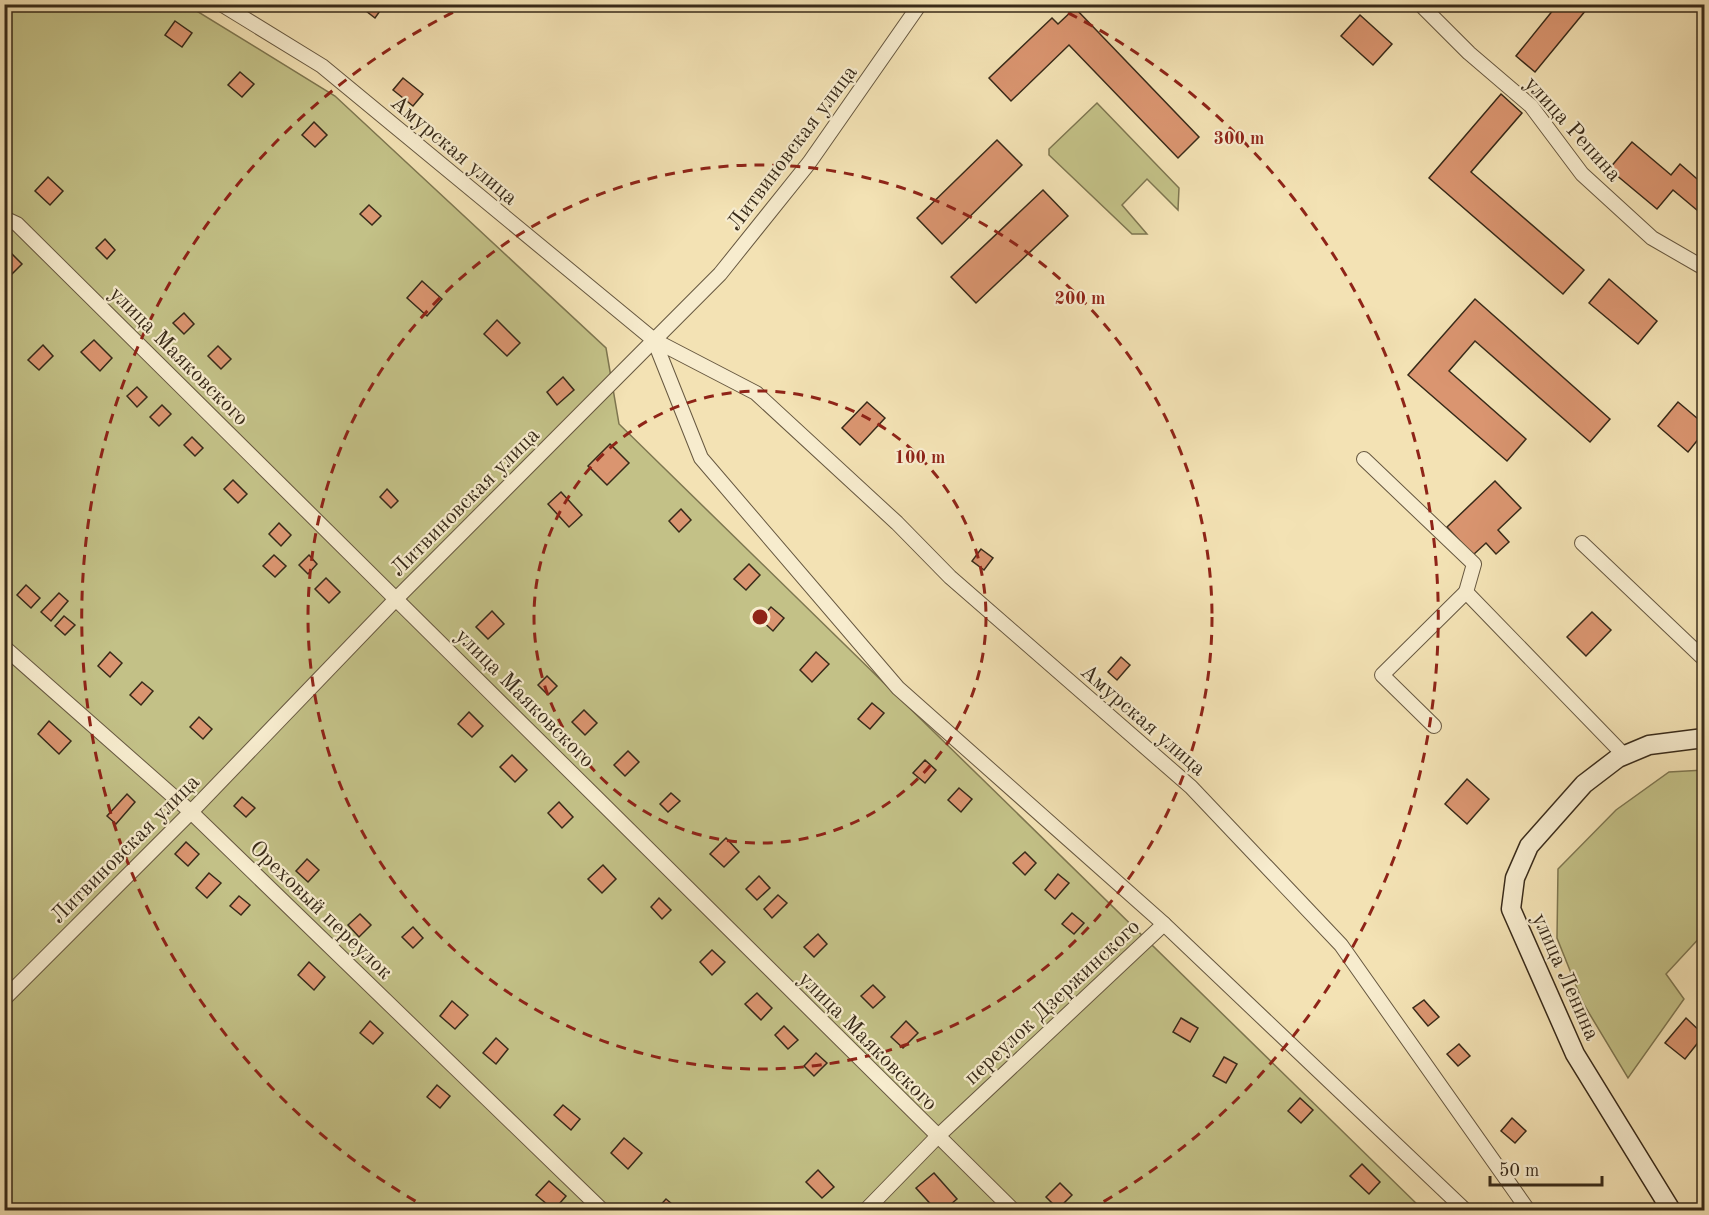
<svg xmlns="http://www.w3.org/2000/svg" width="1709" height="1215" font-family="'Old Standard TT',serif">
<rect width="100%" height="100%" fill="#f3e2b4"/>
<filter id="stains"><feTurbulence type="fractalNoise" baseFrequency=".00333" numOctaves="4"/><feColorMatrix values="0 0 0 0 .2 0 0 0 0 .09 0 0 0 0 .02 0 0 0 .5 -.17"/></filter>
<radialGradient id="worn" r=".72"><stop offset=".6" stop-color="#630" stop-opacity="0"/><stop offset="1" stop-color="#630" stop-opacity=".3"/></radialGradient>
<g fill="#c3c187" stroke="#7e7650" stroke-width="1.5">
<polygon points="5,4 187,5 335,96 606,348 619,424 1423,1210 5,1210"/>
<polygon points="1097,103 1179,188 1178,210 1147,179 1122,205 1147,234 1132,234 1049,155 1049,149"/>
<polygon points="1704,770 1704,933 1666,974 1684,999 1628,1078 1583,1003 1557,938 1558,869 1616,810 1669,772"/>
</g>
<g fill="#da9570" stroke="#382a19" stroke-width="1.5">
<polygon points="357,4 385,4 375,18"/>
<polygon points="1558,4 1591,4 1535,72 1516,56"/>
<polygon points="1075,8 1199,137 1178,158 1069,45 1011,101 989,78 1052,18 1058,24"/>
<polygon points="1360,15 1392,44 1373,65 1341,36"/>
<polygon points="175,21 192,33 182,47 165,35"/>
<polygon points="240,72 254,84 242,97 228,85"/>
<polygon points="403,78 423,94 413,106 393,90"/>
<polygon points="1501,94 1522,113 1471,172 1584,270 1563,294 1429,178"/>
<polygon points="314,122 327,135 315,147 302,135"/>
<polygon points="997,140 1022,165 942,244 917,218"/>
<polygon points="1632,142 1671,175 1680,164 1704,185 1704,216 1673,190 1657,209 1609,169"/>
<polygon points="48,177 63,191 50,205 35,191"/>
<polygon points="1043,190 1068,216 976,303 951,277"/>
<polygon points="369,205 381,216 372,225 360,214"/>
<polygon points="105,239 115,250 107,259 96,248"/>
<polygon points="6,248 22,264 11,275 4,268"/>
<polygon points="1609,279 1657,321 1638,344 1589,303"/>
<polygon points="422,281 442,299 427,316 407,298"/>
<polygon points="1475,299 1610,419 1590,442 1475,341 1449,371 1526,439 1507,461 1408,375"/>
<polygon points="184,313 194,324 184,334 173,323"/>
<polygon points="497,320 520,343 507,356 484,334"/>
<polygon points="94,340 112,358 100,371 81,352"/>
<polygon points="43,345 53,356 39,370 28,360"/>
<polygon points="218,346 231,359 221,369 208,356"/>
<polygon points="563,377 574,390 557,405 547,392"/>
<polygon points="137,387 147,397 137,407 127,396"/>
<polygon points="867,402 885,418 860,445 842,428"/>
<polygon points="1678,402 1704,424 1704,432 1688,452 1658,426"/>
<polygon points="162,405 171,414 159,426 150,417"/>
<polygon points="192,437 203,448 195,456 184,445"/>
<polygon points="610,444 629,463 607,485 588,466"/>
<polygon points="233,480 247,494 238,503 224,489"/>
<polygon points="1495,481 1521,508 1498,530 1509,542 1496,554 1486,543 1473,555 1447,527"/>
<polygon points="387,489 398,501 391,508 380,497"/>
<polygon points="561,492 582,515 569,527 548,504"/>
<polygon points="681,509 691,520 679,532 669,521"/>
<polygon points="279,523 291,535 281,546 269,534"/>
<polygon points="981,549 993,558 984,570 972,561"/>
<polygon points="274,555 286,566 275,577 263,566"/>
<polygon points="309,555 317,564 308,574 299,565"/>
<polygon points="749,564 760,575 746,590 734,579"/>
<polygon points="326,578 340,592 329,603 315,589"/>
<polygon points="26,585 40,598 31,608 17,595"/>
<polygon points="59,593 68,601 51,621 41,612"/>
<polygon points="771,607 784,618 773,631 760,619"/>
<polygon points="492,611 504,624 488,639 476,627"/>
<polygon points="1592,612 1611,630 1586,656 1567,637"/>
<polygon points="64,616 75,625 65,635 55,626"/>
<polygon points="110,652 122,663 110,677 98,666"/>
<polygon points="816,652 829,664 812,682 800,670"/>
<polygon points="1121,657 1130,665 1117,680 1108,672"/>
<polygon points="547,676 557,686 548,695 538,685"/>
<polygon points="142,682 153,691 141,705 130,695"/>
<polygon points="872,703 884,713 870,729 858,719"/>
<polygon points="584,710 597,723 585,735 572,722"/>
<polygon points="469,712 483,726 472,737 458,724"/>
<polygon points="199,717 212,729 203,739 190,727"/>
<polygon points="49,721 71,741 59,754 38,734"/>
<polygon points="628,751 639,762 625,776 614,765"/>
<polygon points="512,755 527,770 515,782 500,767"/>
<polygon points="925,760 936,770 925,783 913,773"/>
<polygon points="1467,779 1489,799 1467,824 1445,804"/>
<polygon points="959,788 972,799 961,812 948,800"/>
<polygon points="671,793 680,801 668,812 660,804"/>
<polygon points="127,794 135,802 116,824 107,816"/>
<polygon points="242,797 255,808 246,817 234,806"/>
<polygon points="559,802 573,817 562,828 548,813"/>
<polygon points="726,838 739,852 724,867 710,854"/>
<polygon points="186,842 199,854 188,866 175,854"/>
<polygon points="1025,852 1036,863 1025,875 1013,863"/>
<polygon points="307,859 319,870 308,882 296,871"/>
<polygon points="603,865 616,879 602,893 588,879"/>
<polygon points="209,873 221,883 207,898 196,888"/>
<polygon points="1058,874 1069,883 1055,899 1045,890"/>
<polygon points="759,876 770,888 757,900 746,889"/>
<polygon points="778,895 787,903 772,918 764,909"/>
<polygon points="239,896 250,905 241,915 230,906"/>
<polygon points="659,898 671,910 662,919 651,907"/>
<polygon points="1072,913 1084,923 1074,934 1062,924"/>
<polygon points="360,914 371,925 359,937 348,925"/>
<polygon points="413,927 423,938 413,948 402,937"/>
<polygon points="818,934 827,944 814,957 804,947"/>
<polygon points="712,950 725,962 712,975 700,962"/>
<polygon points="309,962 325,977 314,990 298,975"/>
<polygon points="873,985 885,997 873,1008 861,996"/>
<polygon points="757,993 772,1008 761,1020 745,1004"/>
<polygon points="1424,1000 1439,1017 1428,1026 1413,1008"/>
<polygon points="452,1001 468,1015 455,1029 440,1016"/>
<polygon points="1181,1018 1198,1028 1190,1042 1173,1032"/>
<polygon points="1686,1018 1704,1035 1685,1059 1665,1043"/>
<polygon points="370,1021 383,1033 373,1044 360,1033"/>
<polygon points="906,1021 918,1033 903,1048 891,1037"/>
<polygon points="784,1026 798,1040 788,1049 775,1035"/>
<polygon points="496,1038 508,1049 496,1064 483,1053"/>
<polygon points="1459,1044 1470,1056 1458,1066 1447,1054"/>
<polygon points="816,1053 827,1063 814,1076 804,1066"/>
<polygon points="1224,1057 1237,1064 1226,1083 1213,1076"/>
<polygon points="437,1085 450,1096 440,1108 427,1097"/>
<polygon points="1300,1098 1313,1110 1301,1123 1288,1111"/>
<polygon points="563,1105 580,1119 571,1130 554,1115"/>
<polygon points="1512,1118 1526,1131 1515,1143 1501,1131"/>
<polygon points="624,1138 642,1153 628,1169 611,1153"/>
<polygon points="1362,1164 1380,1182 1369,1194 1350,1176"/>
<polygon points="818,1170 834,1187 822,1198 806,1182"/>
<polygon points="934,1173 957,1199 944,1210 936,1210 916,1188"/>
<polygon points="549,1181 566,1196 554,1210 536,1195"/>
<polygon points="1060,1183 1072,1195 1058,1209 1046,1197"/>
<polygon points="666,1199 678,1209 677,1210 656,1210"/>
</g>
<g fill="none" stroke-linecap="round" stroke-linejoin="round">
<g stroke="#675840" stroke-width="16">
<g id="minor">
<polyline points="221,4 322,66 654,340 756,393 897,523 950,577 1191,787 1341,945 1528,1210"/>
<polyline points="1420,4 1469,53 1531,106 1582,174 1652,238 1704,268"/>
<polyline points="4,218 17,224 1013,1210"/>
<polyline points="654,340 701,458 898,688 1164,924 1465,1210"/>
<polyline points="1364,459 1474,564 1466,592"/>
<polyline points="1582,543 1704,659"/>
<polyline points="4,647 191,812 602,1210"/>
<polyline points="1434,726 1382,675 1466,592 1624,755"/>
<polyline points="4,999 191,812 397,598 720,274 809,163 920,4"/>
<polyline points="866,1210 937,1137 1164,924"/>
</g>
</g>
<g stroke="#382a19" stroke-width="21">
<polyline id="secondary" points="1671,1210 1575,1054 1511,909 1515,878 1529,846 1584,784 1618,758 1649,745 1704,738"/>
</g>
<use href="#minor" stroke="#f7ecce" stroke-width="14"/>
<use href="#secondary" stroke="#f7ecce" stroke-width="18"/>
</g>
<g fill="none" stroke="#8f2418" stroke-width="3" stroke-dasharray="10 8">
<circle cx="760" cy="617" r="226"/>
<circle cx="760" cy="617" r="452"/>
<path d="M431 1210A678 678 0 0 1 468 5M1052 5A678 678 0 0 1 1089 1210"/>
</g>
<g text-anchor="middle" stroke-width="4.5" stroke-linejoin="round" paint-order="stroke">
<g font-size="22" fill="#382a19" stroke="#f7ecce">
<text transform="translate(1574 128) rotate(48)" y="8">улица Репина</text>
<text transform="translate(791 147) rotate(-53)" y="8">Литвиновская улица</text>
<text transform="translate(455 149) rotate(40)" y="8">Амурская улица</text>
<text transform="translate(180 355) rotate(45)" y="8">улица Маяковского</text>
<text transform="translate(464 501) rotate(-45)" y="8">Литвиновская улица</text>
<text transform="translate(526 697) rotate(45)" y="8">улица Маяковского</text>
<text transform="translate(1144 719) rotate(41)" y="8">Амурская улица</text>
<text transform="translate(124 848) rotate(-45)" y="8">Литвиновская улица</text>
<text transform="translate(322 909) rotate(44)" y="8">Ореховый переулок</text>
<text transform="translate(1567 976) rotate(66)" y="8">улица Ленина</text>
<text transform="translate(1051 1001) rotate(-43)" y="8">переулок Дзержинского</text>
<text transform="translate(869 1040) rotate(45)" y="8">улица Маяковского</text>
</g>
</g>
<circle cx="760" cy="617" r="9" fill="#8f2418" stroke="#f7ecce" stroke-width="3"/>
<g font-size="18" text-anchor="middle" font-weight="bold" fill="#8f2418" stroke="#f7ecce" stroke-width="4.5" stroke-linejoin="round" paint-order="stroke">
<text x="1239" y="144">300 m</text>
<text x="1080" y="304">200 m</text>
<text x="920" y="463">100 m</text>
</g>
<rect width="1709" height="1215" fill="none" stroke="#f3e2b4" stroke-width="24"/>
<rect x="6" y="6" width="1697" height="1203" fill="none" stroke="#382a19" stroke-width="3"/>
<rect x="12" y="12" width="1685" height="1191" fill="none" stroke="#382a19" stroke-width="1.5"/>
<path d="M1490 1176v9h112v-9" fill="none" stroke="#382a19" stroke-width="3"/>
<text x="1499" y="1176" font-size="18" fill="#382a19" stroke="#f7ecce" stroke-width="4.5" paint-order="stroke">50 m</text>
<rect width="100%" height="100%" filter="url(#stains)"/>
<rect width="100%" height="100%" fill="url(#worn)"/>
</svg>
